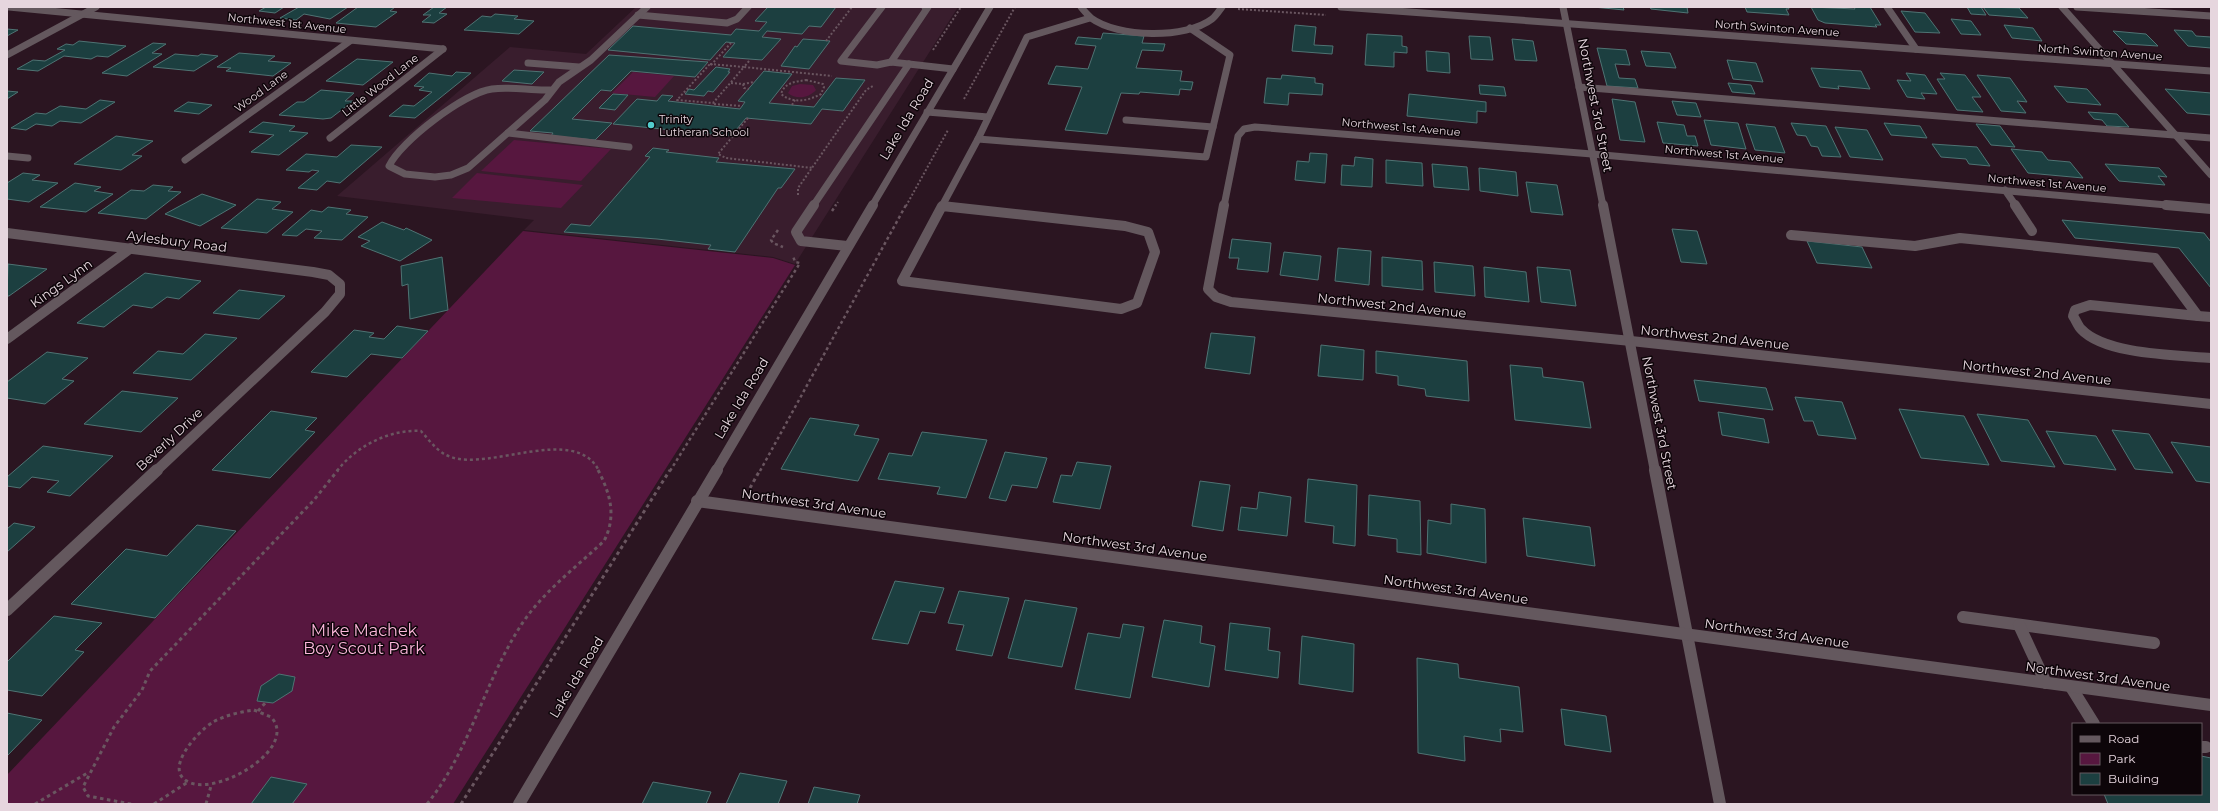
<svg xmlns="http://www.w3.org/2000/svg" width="2218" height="811" font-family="Montserrat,sans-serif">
<rect width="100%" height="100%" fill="#2b1521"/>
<polygon fill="#391d2d" points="636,7 958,7 795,264 773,257 524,230 534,220 337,196 510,47 586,54"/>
<g fill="#57173f">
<polygon points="633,72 674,76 655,97 612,93"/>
<path d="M800,84L813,85L816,90C809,98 796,100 788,93L792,86Z"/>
<polygon points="514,140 611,149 581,181 481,171"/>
<polygon points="477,173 583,185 561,208 452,198"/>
<polygon points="523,231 773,258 795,265 453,804 7,804 7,775"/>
</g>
<g fill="#1c3f40" stroke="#4f7373">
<polygon points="266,7 284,7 275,13 259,11"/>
<polygon points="299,7 348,7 330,19 304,14 296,20 280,18"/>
<polygon points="358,7 395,7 390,11 397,12 376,27 336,23"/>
<polygon points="434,7 447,7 439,13 447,14 434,23 422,22 431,15 423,15"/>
<polygon points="768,7 836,7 821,27 809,26 802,34 767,31 762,37 781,39 762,60 723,57 735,43 726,42 710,60 608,50 633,26 731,35 736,29 759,31 767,22 755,21"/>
<polygon points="1592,7 1623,7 1624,10 1593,7"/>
<polygon points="1650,7 1687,7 1688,13 1651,9"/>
<polygon points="1745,7 1788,7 1789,9 1786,9 1789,15 1747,12"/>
<polygon points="1811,7 1855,9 1854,7 1870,7 1881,25 1875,25 1877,27 1825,23 1818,20"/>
<polygon points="1967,7 1981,7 1986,15 1971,14"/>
<polygon points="1983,7 2019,8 2028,18 1989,15"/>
<polygon points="1901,11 1925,13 1940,33 1915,32"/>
<polygon points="495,14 518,16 514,19 534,21 519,34 464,30 482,16 491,17"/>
<polygon points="1951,19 1971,21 1981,35 1961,34"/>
<polygon points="1295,25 1316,27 1314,45 1333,46 1332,54 1292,51"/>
<polygon points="2004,25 2033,28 2042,41 2012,38"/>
<polygon points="7,29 18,30 7,36"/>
<polygon points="2174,30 2192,31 2196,36 2211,37 2211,48 2188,46"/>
<polygon points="2113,31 2146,34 2158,46 2126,44"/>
<polygon points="1103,33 1144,36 1142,43 1165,44 1163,51 1142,50 1136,68 1182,71 1180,81 1193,82 1191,90 1180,89 1179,95 1140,92 1139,94 1121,93 1107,134 1065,130 1082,87 1048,84 1056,66 1088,69 1096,46 1075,44 1078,37 1101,39"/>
<polygon points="1367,34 1402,36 1402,46 1407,47 1407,53 1394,52 1394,67 1365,65"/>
<polygon points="1469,36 1490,37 1493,60 1471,59"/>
<polygon points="803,39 830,41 809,69 781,66 795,46 797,47"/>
<polygon points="1512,39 1533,41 1537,61 1515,60"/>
<polygon points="79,41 126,46 108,57 97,56 91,59 64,56 38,71 17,69 33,60 45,61 65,50 57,49 66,44 73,45"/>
<polygon points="153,43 166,44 152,53 162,54 127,76 102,73"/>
<polygon points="1597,48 1626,50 1630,65 1615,64 1619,78 1635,79 1638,88 1607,86"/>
<polygon points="1426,51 1449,53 1450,73 1427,71"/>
<polygon points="1641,51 1670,53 1676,68 1646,66"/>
<polygon points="239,53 275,56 268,61 291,63 273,76 226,71 231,68 217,67"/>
<polygon points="175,54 198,56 201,54 218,56 194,71 153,67"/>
<polygon points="609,55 708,62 695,77 631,71 611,91 601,90 572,119 612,123 595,140 551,136 553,133 530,131"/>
<polygon points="357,59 393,62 363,85 326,81"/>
<polygon points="1727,60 1756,63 1763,82 1733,79"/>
<polygon points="716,67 730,69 728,72 730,72 713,92 708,91 704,96 685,94 689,89 694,90"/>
<polygon points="1811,68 1861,71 1870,89 1838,86 1839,89 1820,87"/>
<polygon points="514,70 544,72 532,84 502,81"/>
<polygon points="764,71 792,74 769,103 814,107 836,78 865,80 843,111 822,109 811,124 746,118 731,136 613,124 637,99 657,101 662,95 673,96 668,101 740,109 745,102 738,101"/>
<polygon points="456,72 471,73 415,118 389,116 403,105 414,106 432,92 419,90 424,87 414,86 429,73 452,76"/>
<polygon points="1906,73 1925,75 1937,94 1921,93 1925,99 1907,97 1897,80 1911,81"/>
<polygon points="1940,73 1965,75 1981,97 1972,97 1983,112 1957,110 1937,79 1945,79"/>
<polygon points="1282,75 1315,78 1315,83 1323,84 1322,95 1289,93 1288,105 1264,103 1267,78 1281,79"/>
<polygon points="1977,75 2010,78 2027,102 2017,101 2026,113 2001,111"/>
<polygon points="1728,83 1751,85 1755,94 1732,92"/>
<polygon points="1479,85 1504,87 1506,96 1480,94"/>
<polygon points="2054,86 2087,89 2101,105 2067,102"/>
<polygon points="2165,89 2211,93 2211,115 2187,113"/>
<polygon points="321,90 354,93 345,101 353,101 331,118 323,119 279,115 297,102 304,102"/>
<polygon points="7,91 18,92 7,99"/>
<polygon points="613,94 628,95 615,110 599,108"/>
<polygon points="1409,94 1486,102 1486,112 1477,111 1477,123 1407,116"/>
<polygon points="1612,99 1635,102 1645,142 1620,140"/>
<polygon points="100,100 115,102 81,123 60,121 52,126 36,124 26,130 11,128 36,113 46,114 60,106 86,109"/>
<polygon points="1672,101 1696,103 1701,117 1677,115"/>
<polygon points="188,102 212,105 199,114 174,111"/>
<polygon points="2088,112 2117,114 2129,127 2107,126 2102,120 2094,119"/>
<polygon points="1704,120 1738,123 1746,149 1711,145"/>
<polygon points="263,122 295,126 289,131 308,133 279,155 251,152 274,135 249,132"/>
<polygon points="1657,122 1684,125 1687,136 1695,136 1698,146 1663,143"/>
<polygon points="1791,123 1826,126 1841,157 1822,156 1818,147 1811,146 1806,136 1797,135"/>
<polygon points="1884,123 1920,126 1927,138 1891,135"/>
<polygon points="1746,124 1775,127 1785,153 1755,150"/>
<polygon points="1976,124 2000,126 2015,147 1991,145"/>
<polygon points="1835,127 1867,130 1883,160 1850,157"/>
<polygon points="116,136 153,141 132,155 142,156 121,170 74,164"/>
<polygon points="1932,144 1977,147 1990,166 1969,164 1966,159 1941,157"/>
<polygon points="351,145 382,147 340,183 327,181 317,190 298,188 319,171 312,170 309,172 286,170 306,154 337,157"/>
<polygon points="653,148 669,150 666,152 719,158 716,162 795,169 781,188 778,188 735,252 708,249 711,245 657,239 564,232 571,224 590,226 650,157 645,156"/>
<polygon points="2011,149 2042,152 2048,160 2070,162 2083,178 2028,173"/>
<polygon points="1310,153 1327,154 1325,183 1295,180 1297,161 1309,162"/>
<polygon points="1355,157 1373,159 1372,187 1341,185 1342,165 1354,166"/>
<polygon points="1386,160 1422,163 1423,186 1386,183"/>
<polygon points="1432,164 1467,167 1469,190 1434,187"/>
<polygon points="2105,164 2159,168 2167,177 2158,176 2165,185 2119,181"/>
<polygon points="1479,168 1516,172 1518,196 1480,191"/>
<polygon points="23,173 40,175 32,180 58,183 29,202 7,199 7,183"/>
<polygon points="1526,182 1557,185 1563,215 1531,212"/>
<polygon points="75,183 101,187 94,191 113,194 86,212 40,207"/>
<polygon points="153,185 173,187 168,191 181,192 146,219 98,213 131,190 144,191"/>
<polygon points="202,194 236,205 200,226 165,214"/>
<polygon points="257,199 281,202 272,209 293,212 267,233 221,228"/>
<polygon points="328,207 351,210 346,214 368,217 342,240 314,238 322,231 306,229 297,236 282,235 311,210 322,212"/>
<polygon points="2062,220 2204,233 2211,242 2211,288 2179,248 2075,238"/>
<polygon points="382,222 404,230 406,228 432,240 400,261 361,246 370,241 358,237"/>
<polygon points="1672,229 1697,231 1707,264 1681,262"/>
<polygon points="1232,239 1271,243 1268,272 1237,269 1239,258 1229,258"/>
<polygon points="1807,241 1862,247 1872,268 1817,263"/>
<polygon points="1338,248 1371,251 1369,285 1335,281"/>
<polygon points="1284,252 1321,256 1318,280 1280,275"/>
<polygon points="442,257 448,310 410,319 408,284 402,286 401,266"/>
<polygon points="1382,257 1422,261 1423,290 1382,286"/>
<polygon points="1434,262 1473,266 1475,296 1435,292"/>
<polygon points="8,264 47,269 9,296 7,296"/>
<polygon points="1484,267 1526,272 1529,302 1485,297"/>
<polygon points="1537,267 1570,270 1576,306 1541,302"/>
<polygon points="145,273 201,281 179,299 167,297 152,308 133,305 104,327 77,323"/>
<polygon points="239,290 285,296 259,319 213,313"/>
<polygon points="397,326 428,331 402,358 371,354 347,377 311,372 354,330 374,333 369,337 384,339"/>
<polygon points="1211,333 1255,337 1250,374 1205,368"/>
<polygon points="205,334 237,338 191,380 133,373 158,351 183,354"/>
<polygon points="1321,345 1364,350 1363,380 1318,376"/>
<polygon points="1376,351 1467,361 1469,401 1426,396 1425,389 1398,385 1398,376 1376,373"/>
<polygon points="47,352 88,358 62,379 74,381 45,404 7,398 7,382"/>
<polygon points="1510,365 1542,368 1543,377 1583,382 1591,428 1515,420"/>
<polygon points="1694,380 1766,388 1773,410 1699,401"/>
<polygon points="122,391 178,398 141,432 84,424"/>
<polygon points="1795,397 1842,402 1856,439 1818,435 1813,421 1804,421"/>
<polygon points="1899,409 1964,416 1989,465 1921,458"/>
<polygon points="271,411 317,418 305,430 315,432 270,478 212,470"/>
<polygon points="1718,412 1764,419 1769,443 1722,435"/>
<polygon points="1977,414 2028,420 2055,467 2001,461"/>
<polygon points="810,418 859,425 854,435 879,439 858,481 781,469"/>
<polygon points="2112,430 2149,434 2173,473 2135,469"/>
<polygon points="2046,431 2096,436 2116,470 2064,464"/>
<polygon points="922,432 987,440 966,498 937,494 940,487 878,479 889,453 912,456"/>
<polygon points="2171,442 2211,447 2211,483 2196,481"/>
<polygon points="43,446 113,456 70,496 47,492 59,481 32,477 20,488 7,486 7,477"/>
<polygon points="1005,452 1047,458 1037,488 1012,485 1006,501 989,498"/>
<polygon points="1077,462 1111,466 1100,509 1053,502 1061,475 1072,476"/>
<polygon points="1308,479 1357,485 1355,546 1333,543 1334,526 1305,522"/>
<polygon points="1200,481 1230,485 1223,531 1192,526"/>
<polygon points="1259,492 1291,497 1287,536 1238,530 1241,507 1257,509"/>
<polygon points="1369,495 1420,501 1421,555 1397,552 1397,539 1368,535"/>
<polygon points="1451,504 1485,509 1486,563 1427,553 1428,520 1451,524"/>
<polygon points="1523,518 1590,527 1595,566 1527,556"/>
<polygon points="14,523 35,527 7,552 7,529"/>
<polygon points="197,525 236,531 155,618 71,604 126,549 167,556"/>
<polygon points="895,581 944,588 935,613 920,611 908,644 872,639"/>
<polygon points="959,591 1009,598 992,656 956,650 964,625 948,623"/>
<polygon points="1025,600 1077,608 1062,667 1008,658"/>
<polygon points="54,616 102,623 75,650 84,652 42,696 7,690 7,662"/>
<polygon points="1164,620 1202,626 1200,643 1215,646 1209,687 1152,677"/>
<polygon points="1230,623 1270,628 1268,650 1280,652 1278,678 1225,670"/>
<polygon points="1123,624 1144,627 1130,698 1075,689 1088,633 1120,638"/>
<polygon points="1302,636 1354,644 1353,692 1299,684"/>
<polygon points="1417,658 1458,664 1459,678 1519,687 1523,732 1500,729 1501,742 1464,736 1465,761 1418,753"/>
<polygon points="279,674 295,677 292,691 273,703 257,701 261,686"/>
<polygon points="1561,709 1606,716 1611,752 1565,745"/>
<polygon points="7,713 42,720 7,756"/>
<polygon points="2201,756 2211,758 2211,804 2108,804 2104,794 2201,794"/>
<polygon points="740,773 787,781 778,804 726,804"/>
<polygon points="271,777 307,784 292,804 251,804"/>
<polygon points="653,782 711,792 706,804 642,804"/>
<polygon points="814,787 860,795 857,804 808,804"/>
</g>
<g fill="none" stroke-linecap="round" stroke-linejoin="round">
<g stroke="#6a5660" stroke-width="2" stroke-dasharray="2 2" stroke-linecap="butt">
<polyline points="1238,9 1326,15"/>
<polyline points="826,41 852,7"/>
<polyline points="933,50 961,7"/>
<polyline points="749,61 744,67 832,76"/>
<polygon points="710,64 744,67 713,103 677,100"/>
<polyline points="711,65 731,43"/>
<path d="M806,80L823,84L824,87L821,94C808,101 793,104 781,94C785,82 795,82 806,80Z"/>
<polyline points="731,83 743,84 744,88 749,89"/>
<polyline points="743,84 754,82"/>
<polyline points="964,99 1015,7"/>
<polyline points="714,104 742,106"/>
<polyline points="792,105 795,100"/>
<polyline points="748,118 718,154 726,158 813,168"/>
<polyline points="798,195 798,188 866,90 873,86"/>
<polyline points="835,206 838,202"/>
<polyline points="906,206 948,130"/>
</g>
<g stroke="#6a5660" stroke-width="2.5" stroke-dasharray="3 3" stroke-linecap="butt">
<polyline points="832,211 836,205"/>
<polyline points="778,230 771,240 773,243 783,247"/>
<path d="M337,471C356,446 390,429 421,431C430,441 438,453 451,457C490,471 576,424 599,471"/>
<polyline points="670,471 800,263 795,262 793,256"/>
<polyline points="760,471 906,205"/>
</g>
<g stroke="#6a5660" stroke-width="3" stroke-dasharray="3.5 3.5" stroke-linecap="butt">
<polyline points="750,488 760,470"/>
<path d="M254,710L271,717C299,747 222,794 191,783C160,772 198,731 213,722C226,715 240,712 254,710Z"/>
<polyline points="258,711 266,702"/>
<polyline points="35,804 89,772"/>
<polyline points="131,804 88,796 83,787 114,727 142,690 150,671 314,500 338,470"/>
<polyline points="154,804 188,782"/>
<polyline points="206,804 211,786"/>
<path d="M427,804C469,752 483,686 518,630C539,595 574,569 604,541C617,516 610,493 598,470"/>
<polyline points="461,804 670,470"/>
</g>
<g stroke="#64585e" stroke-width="7">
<polyline points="882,7 841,61 877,65 891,62 953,69"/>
<path d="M1081,7C1084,11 1088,15 1091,18C1118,38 1186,39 1212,19C1216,16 1219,11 1222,7"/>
<polyline points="1887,7 1916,49"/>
<polyline points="2077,7 2211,16"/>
<polyline points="638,15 727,23 737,19 748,7"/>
<polyline points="1090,18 1027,37 978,139 1206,157 1230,55 1190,28"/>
<polyline points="891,62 928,7 925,7"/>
<polyline points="528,63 579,67"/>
<polyline points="1579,87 2211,138"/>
<path d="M550,90C531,91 511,86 492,89C464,93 401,141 389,166L405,174L435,177L451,175L468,168L545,100L559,82L591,60L647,7"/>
<polyline points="927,112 988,117"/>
<polyline points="1126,120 1213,127"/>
<polyline points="508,133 629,147"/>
<polyline points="7,156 28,158"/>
<polyline points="2005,190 2016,206"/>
<polyline points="813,206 909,64"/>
<polyline points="942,206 978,139"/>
</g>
<g stroke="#64585e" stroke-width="10">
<polyline points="814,205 796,232 801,241 847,246"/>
<polyline points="2015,205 2032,231"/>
<polygon points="942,206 1125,226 1148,232 1155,252 1137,303 1121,309 902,281"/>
<polyline points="1791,235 1915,246 1960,238 2155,258 2198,316 2211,317"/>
<path d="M2198,316L2090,305L2075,310L2073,316C2076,320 2078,326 2081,329C2105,355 2177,355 2211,358"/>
</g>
<g stroke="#64585e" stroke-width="12">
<polyline points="1963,617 2154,643"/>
<polyline points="2019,625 2046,683"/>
<polyline points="2071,687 2094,724"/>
<polyline points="2201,747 2206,747"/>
</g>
<g stroke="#64585e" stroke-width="7">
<polyline points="9,7 443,49"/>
<polyline points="1341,7 2211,71"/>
<polyline points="1563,7 1603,206"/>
<polyline points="2062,7 2211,175"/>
<polyline points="7,55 96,7"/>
<polyline points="330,138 443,49"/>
<polyline points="185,160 350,41"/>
<polyline points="1224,206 1238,136 1244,129 1255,127 1592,154 2178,206"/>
</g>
<g stroke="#64585e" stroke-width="10">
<polyline points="1224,205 1208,289 1216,297 1231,302 1631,341 2211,404"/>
<polyline points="1603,205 1655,471"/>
<polyline points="2166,205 2211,209"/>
<polyline points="7,233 313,272 329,275 340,284 340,294 325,312 156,471"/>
<polyline points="7,339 131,248"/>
</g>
<g stroke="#64585e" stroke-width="12">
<polyline points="1655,470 1720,804"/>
<polyline points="697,501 2211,705"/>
<polyline points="7,610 157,470"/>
</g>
<polyline stroke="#64585e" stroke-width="7" points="872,206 990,7"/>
<polyline stroke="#64585e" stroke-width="10" points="716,471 873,205"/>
<polyline stroke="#64585e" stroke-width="12" points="519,804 717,470"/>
</g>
<circle fill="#52cdce" stroke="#0d0509" stroke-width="1.5" cx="651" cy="125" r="4"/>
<g text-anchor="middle" stroke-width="3" stroke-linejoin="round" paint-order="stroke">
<g font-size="11" fill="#e6d6de" stroke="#0d0509">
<text transform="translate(287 23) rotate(6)" y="4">Northwest 1st Avenue</text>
<text transform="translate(1777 28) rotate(4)" y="4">North Swinton Avenue</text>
<text transform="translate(2100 52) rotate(4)" y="4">North Swinton Avenue</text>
<text transform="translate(380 85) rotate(-38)" y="4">Little Wood Lane</text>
<text transform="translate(261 91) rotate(-36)" y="4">Wood Lane</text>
<text transform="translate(1401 127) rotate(5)" y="4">Northwest 1st Avenue</text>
<text transform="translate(1724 154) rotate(5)" y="4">Northwest 1st Avenue</text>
<text transform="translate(2047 183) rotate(5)" y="4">Northwest 1st Avenue</text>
</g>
<g font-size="11" fill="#e6d6de" stroke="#0d0509" text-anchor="start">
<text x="659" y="123">Trinity<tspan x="659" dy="13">Lutheran School</tspan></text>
</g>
<g font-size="13" fill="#e6d6de" stroke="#0d0509">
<text transform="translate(1596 105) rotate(79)" y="5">Northwest 3rd Street</text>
<text transform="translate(906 119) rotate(-59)" y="5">Lake Ida Road</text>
<text transform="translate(177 241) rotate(7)" y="5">Aylesbury Road</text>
<text transform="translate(61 283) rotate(-36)" y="5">Kings Lynn</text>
<text transform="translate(1392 305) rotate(6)" y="5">Northwest 2nd Avenue</text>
<text transform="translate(1715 337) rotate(6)" y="5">Northwest 2nd Avenue</text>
<text transform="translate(2037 372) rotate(6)" y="5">Northwest 2nd Avenue</text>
<text transform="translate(741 398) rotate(-59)" y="5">Lake Ida Road</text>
<text transform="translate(1660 423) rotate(79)" y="5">Northwest 3rd Street</text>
<text transform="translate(169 439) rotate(-43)" y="5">Beverly Drive</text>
<text transform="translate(814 503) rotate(8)" y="5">Northwest 3rd Avenue</text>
<text transform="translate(1135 546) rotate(8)" y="5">Northwest 3rd Avenue</text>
<text transform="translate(1456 589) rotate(8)" y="5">Northwest 3rd Avenue</text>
<text transform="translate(1777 633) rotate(8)" y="5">Northwest 3rd Avenue</text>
<text transform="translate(2098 676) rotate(8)" y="5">Northwest 3rd Avenue</text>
<text transform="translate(576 677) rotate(-59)" y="5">Lake Ida Road</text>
</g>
<g font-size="16" fill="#fcb7db" stroke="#0d0509">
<text x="364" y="636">Mike Machek<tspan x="364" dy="18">Boy Scout Park</tspan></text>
</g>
</g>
<rect width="2218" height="811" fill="none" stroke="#e6d6de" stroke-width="16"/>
<rect x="2072" y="723" width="130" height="72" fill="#0d0509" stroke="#64595e"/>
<rect x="2080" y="736" width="20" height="6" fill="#64585e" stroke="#64595e"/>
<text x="2108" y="743" font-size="12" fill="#e6d6de">Road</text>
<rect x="2080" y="753" width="20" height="12" fill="#57173f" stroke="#64595e"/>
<text x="2108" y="763" font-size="12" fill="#e6d6de">Park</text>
<rect x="2080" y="773" width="20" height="12" fill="#1c3f40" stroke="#64595e"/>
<text x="2108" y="783" font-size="12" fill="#e6d6de">Building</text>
</svg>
